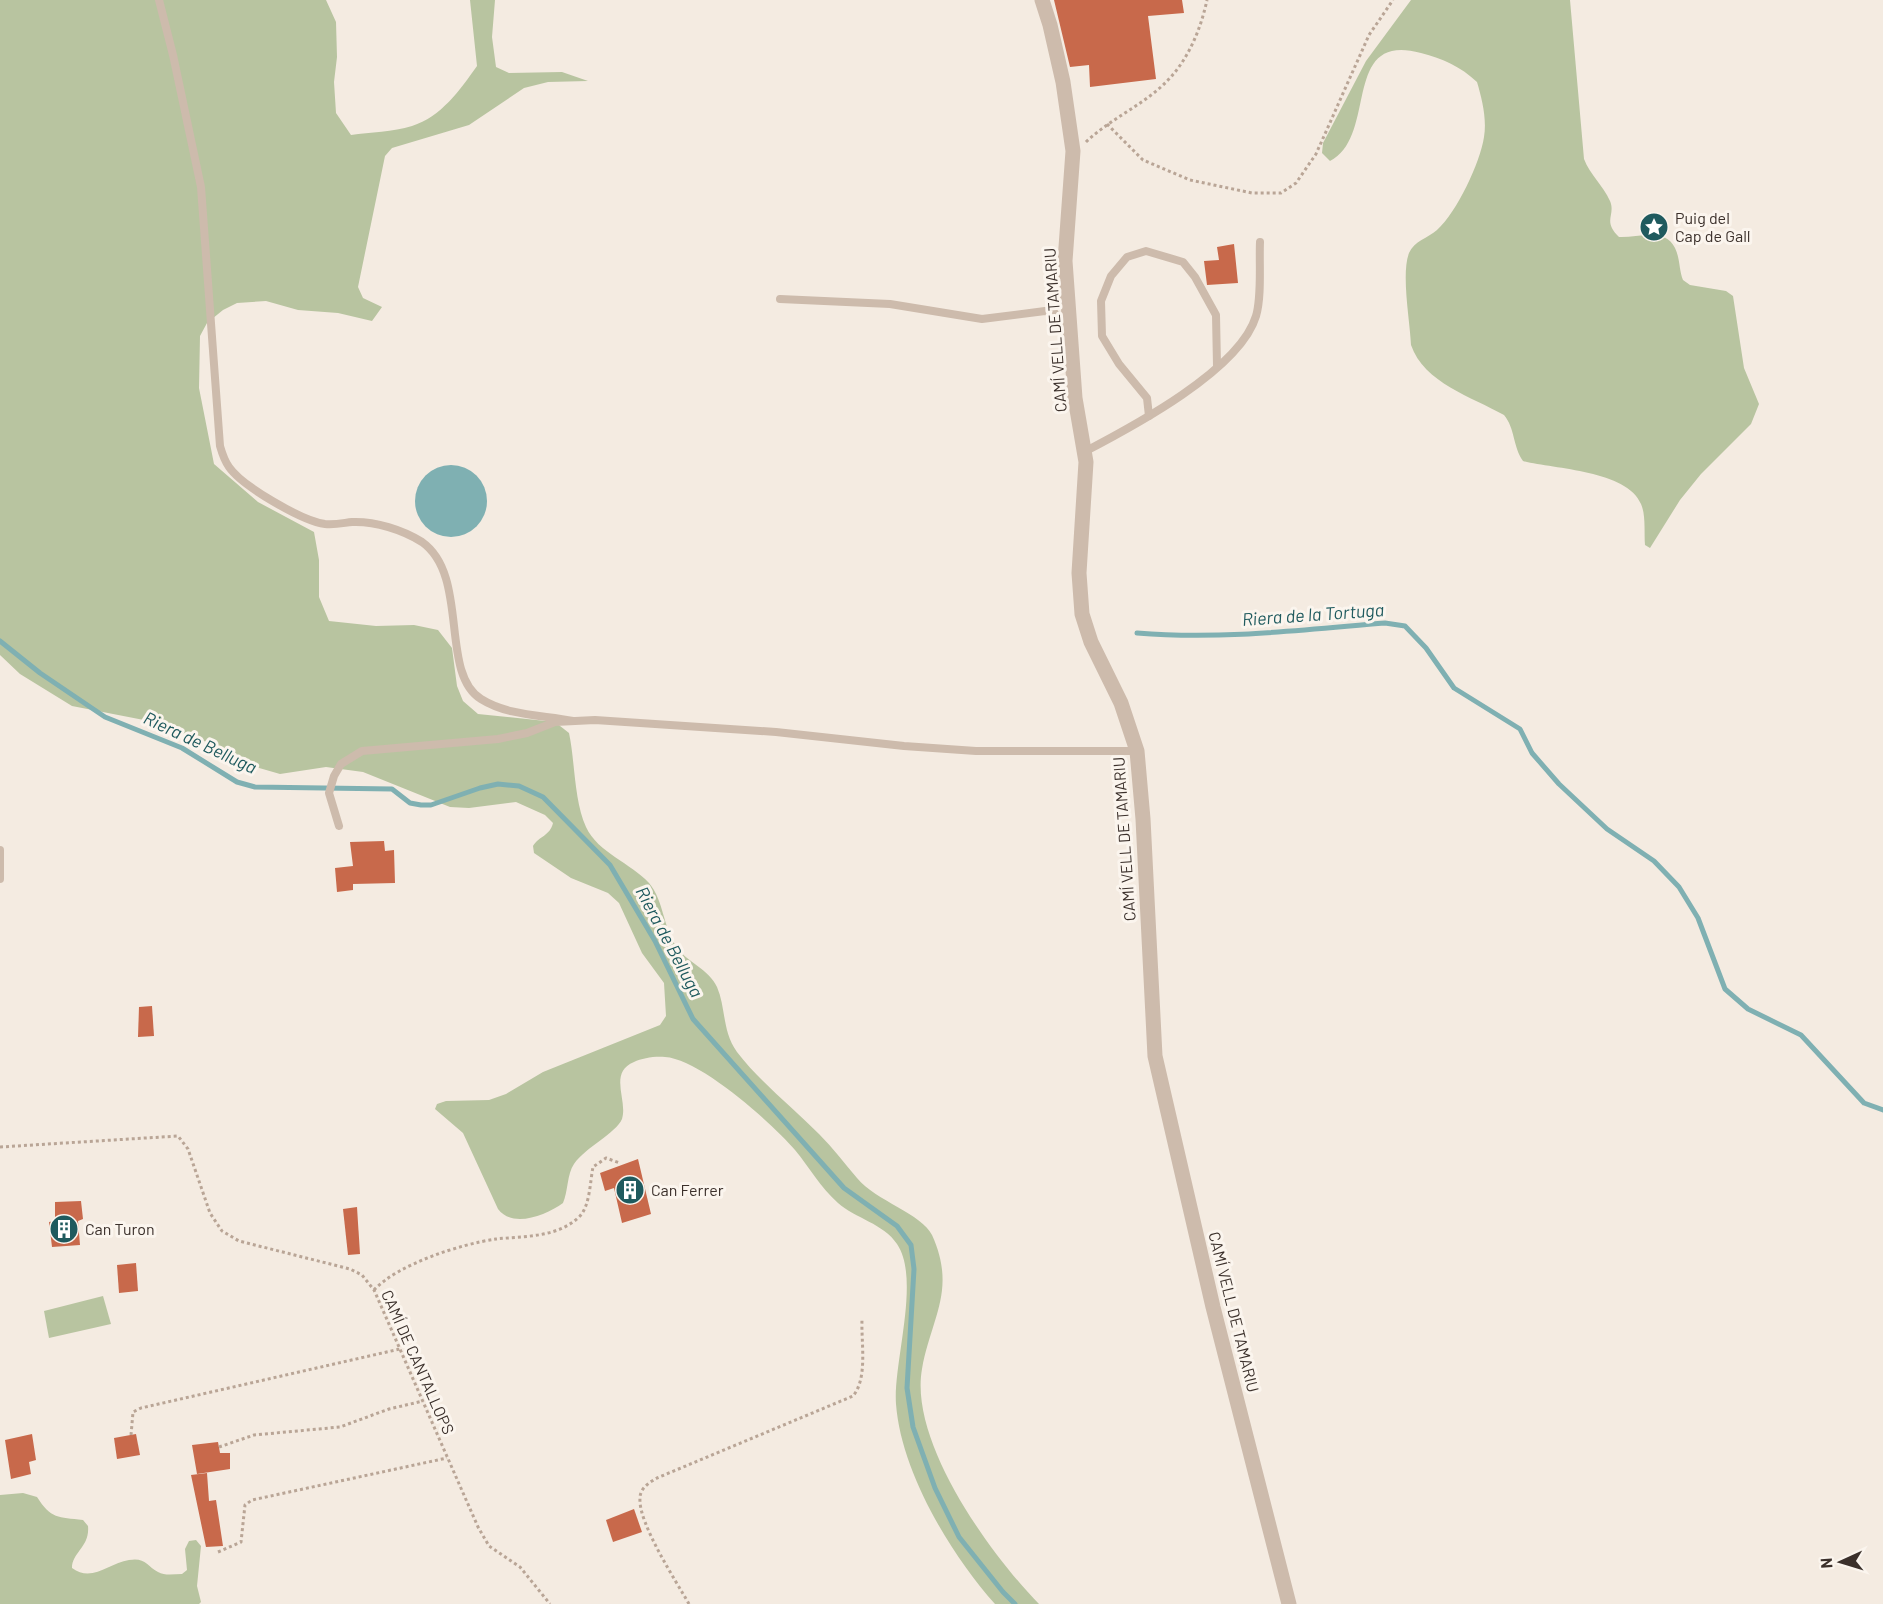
<svg xmlns="http://www.w3.org/2000/svg" width="1883" height="1604" font-family="Barlow,sans-serif">
<rect width="100%" height="100%" fill="#f4ebe1"/>
<g fill="#b8c4a0">
<path d="M0,0H326L336,22L337,57L334,82L336,113L351,135C370,132 393,132 412,126C441,117 460,90 477,66L470,0H495L492,37L496,67L509,73L562,72L588,81L548,82L524,88L469,125L392,148L385,156L358,287L363,298L382,307L372,321L338,313L298,310L266,301L237,303L223,310L207,323L200,336L199,388L214,464L258,502L314,532L319,560V597L329,621L376,626L414,625L438,630L452,648L457,686L463,701L478,714L555,722L569,733C575,761 574,801 586,827C598,853 631,863 649,883C664,901 663,927 676,946C686,962 709,969 717,987C726,1008 722,1031 737,1052C760,1082 792,1107 819,1134C833,1148 845,1164 857,1178C876,1201 922,1214 932,1235C957,1290 931,1318 922,1369C909,1442 990,1554 1039,1604H995C951,1555 901,1472 896,1404C893,1363 921,1279 897,1244C884,1224 855,1218 838,1203C820,1187 810,1168 795,1150C772,1123 700,1059 665,1057C655,1056 642,1058 634,1062C608,1073 628,1100 622,1119C616,1133 586,1147 574,1164C567,1174 568,1192 563,1203C546,1215 513,1229 498,1209L463,1133L435,1109L437,1104L446,1101L489,1100L506,1094L543,1072L660,1025L666,1016L664,983L642,953L619,903L608,893L571,878L534,853L533,846C539,836 550,836 553,823L545,815L516,802L469,808L450,807L363,772L326,767L280,774L249,765L226,749L149,721L72,706L20,674L0,655Z"/>
<path d="M1411,0H1570L1584,159C1590,175 1603,185 1610,201C1616,215 1602,221 1619,237C1638,238 1665,227 1675,248C1680,258 1679,270 1683,280L1690,285L1726,291L1733,296L1744,368L1759,404L1751,424L1701,474L1680,500L1650,548L1645,545C1644,533 1646,515 1641,504C1627,470 1553,469 1523,461C1513,447 1515,428 1504,415C1472,397 1424,383 1411,345C1410,321 1401,274 1409,253C1414,241 1428,238 1437,230C1457,212 1480,163 1484,137C1487,119 1482,99 1477,82C1460,66 1443,59 1421,53C1340,31 1379,136 1330,161L1322,153L1323,143L1366,61Z"/>
<polygon points="103,1296 111,1324 49,1338 44,1311"/>
<path d="M23,1493L37,1497C51,1519 58,1517 83,1520L88,1526C90,1547 72,1552 72,1568C92,1583 109,1563 129,1560C145,1557 147,1566 158,1572C165,1576 174,1574 182,1574L187,1570L185,1549L189,1541L196,1540L201,1546L197,1586L201,1602L199,1604H0V1495Z"/>
</g>
<circle fill="#7fb0b2" cx="451" cy="501" r="36"/>
<g fill="none" stroke-linecap="round" stroke-linejoin="round">
<g stroke="#7fb0b2" stroke-width="5">
<path d="M1137,633C1220,640 1302,630 1385,623L1405,626L1426,648L1454,688L1520,729L1532,753L1559,784L1607,829L1654,861L1679,887L1698,918L1725,989L1748,1009L1801,1035L1864,1103L1883,1110"/>
<polyline points="0,641 40,673 105,717 182,748 237,782 255,787 392,789 410,803 421,805 431,805 480,788 498,784 519,786 543,797 610,865 655,941 693,1019 844,1188 897,1226 911,1245 914,1269 907,1388 913,1427 935,1488 959,1537 1003,1592 1015,1604"/>
</g>
</g>
<g fill="#c8694b">
<polygon points="1054,0 1182,0 1184,13 1148,16 1156,79 1090,87 1089,65 1070,67"/>
<polygon points="1234,244 1238,283 1207,285 1204,261 1219,260 1217,247"/>
<polygon points="384,841 385,851 394,850 395,883 353,884 353,890 337,892 335,868 353,866 350,842"/>
<polygon points="152,1006 154,1036 138,1037 139,1007"/>
<polygon points="638,1159 651,1214 622,1223 614,1188 605,1191 600,1173"/>
<polygon points="81,1201 83,1219 78,1221 80,1245 52,1247 49,1222 55,1221 55,1202"/>
<polygon points="357,1207 360,1254 348,1255 343,1209"/>
<polygon points="136,1263 138,1291 119,1293 117,1265"/>
<polygon points="32,1434 36,1460 29,1462 31,1474 11,1479 5,1440"/>
<polygon points="136,1434 140,1455 117,1459 114,1438"/>
<polygon points="218,1442 220,1453 230,1453 230,1469 197,1474 192,1445"/>
<polygon points="207,1473 209,1501 216,1500 223,1546 206,1547 191,1475"/>
<polygon points="634,1509 642,1532 613,1542 606,1520"/>
</g>
<g fill="none" stroke-linecap="round" stroke-linejoin="round">
<g stroke="#b9a596" stroke-width="3" stroke-dasharray="3 3" stroke-linecap="butt">
<polyline points="1107,124 1143,160 1190,180 1252,193 1281,193 1296,183 1316,154 1369,35 1393,0"/>
<path d="M1086,142C1109,120 1139,107 1162,86C1187,63 1200,32 1207,0"/>
<polyline points="0,1147 178,1136 188,1149 210,1213 222,1231 239,1241 350,1269 362,1275 374,1290 478,1527 489,1546 520,1567 550,1604"/>
<path d="M374,1290C398,1264 461,1244 496,1239C524,1236 558,1238 580,1216C590,1205 590,1182 593,1167L606,1158L620,1163"/>
<polyline points="131,1435 133,1412 141,1408 400,1349"/>
<polyline points="219,1447 254,1435 340,1427 389,1409 423,1401"/>
<polyline points="218,1552 241,1542 245,1505 252,1500 447,1458"/>
<path d="M689,1604C676,1581 638,1523 640,1498C640,1488 650,1482 657,1478L853,1396C868,1378 861,1342 862,1320"/>
</g>
<g stroke="#cdbbac" stroke-width="8">
<path d="M159,0L173,55L201,187L220,446C222,453 224,460 229,467C242,486 302,521 325,524C335,525 343,523 352,522C375,521 403,530 422,542C470,576 439,673 481,699C508,716 543,715 573,721"/>
<polyline points="780,299 890,304 982,319 1045,311 1054,312 1067,330"/>
<polyline points="1149,416 1147,398 1119,364 1102,336 1101,301 1111,276 1127,257 1146,251 1183,262 1195,277 1216,315 1217,366"/>
<path d="M1084,452C1132,427 1240,370 1256,316C1262,296 1259,264 1260,242"/>
<polyline points="339,826 329,793 334,776 341,764 362,751 498,739 527,733 555,722 595,720 776,732 904,746 976,751 1137,751"/>
<polyline points="0,850 0,879"/>
</g>
<polyline stroke="#cdbbac" stroke-width="15" points="1042,0 1050,25 1063,82 1073,151 1065,261 1075,398 1086,462 1079,573 1082,614 1091,642 1121,703 1137,751 1143,819 1155,1056 1213,1307 1289,1604"/>
</g>
<defs>
<g id="sight-disc" transform="scale(1.5)"><circle r="9.5" fill="#1f5a5e" stroke="#fbf5ee"/><path d="M0-6L1.8-2.2L6-1.7L2.9 1.2L3.7 5.4L0 3.3L-3.7 5.4L-2.9 1.2L-6-1.7L-1.8-2.2Z" fill="#fff"/></g>
<g id="building-disc" transform="scale(1.5)"><circle r="9.5" fill="#1f5a5e" stroke="#fbf5ee"/><path d="M-4-6H4V6H1V3H-1V6H-4ZM-2.5-4.3h1.7v1.8h-1.7ZM.8-4.3h1.7v1.8H.8ZM-2.5-1h1.7V.8h-1.7ZM.8-1h1.7V.8H.8Z" fill="#fff"/></g>
</defs>
<g fill-rule="evenodd">
<use href="#sight-disc" x="1654" y="227"/>
<use href="#building-disc" x="630" y="1190"/>
<use href="#building-disc" x="64" y="1229"/>
</g>
<g text-anchor="middle" stroke-width="6" stroke-linejoin="round" paint-order="stroke">
<g font-size="16" fill="#3b302b" stroke="#fbf5ee" text-anchor="start">
<text x="1675" y="224">Puig del<tspan x="1675" dy="18">Cap de Gall</tspan></text>
<text x="651" y="1196">Can Ferrer</text>
<text x="85" y="1235">Can Turon</text>
</g>
<g font-size="16" fill="#3b302b" stroke="#fbf5ee">
<text transform="translate(1055 330) rotate(-94)" y="6">CAMÍ VELL DE TAMARIU</text>
<text transform="translate(1124 839) rotate(-94)" y="6">CAMÍ VELL DE TAMARIU</text>
<text transform="translate(1234 1312) rotate(76)" y="6">CAMÍ VELL DE TAMARIU</text>
<text transform="translate(418 1362) rotate(66)" y="6">CAMÍ DE CANTALLOPS</text>
</g>
<g font-size="18" font-style="italic" fill="#1f5a5e" stroke="#fbf5ee">
<text transform="translate(1313 615) rotate(-4)" y="6">Riera de la Tortuga</text>
<text transform="translate(200 743) rotate(25)" y="6">Riera de Belluga</text>
<text transform="translate(669 942) rotate(62)" y="6">Riera de Belluga</text>
</g>
</g>
<g transform="translate(1841 1562) rotate(266)" stroke="#fbf5ee" stroke-width="4.5" paint-order="stroke">
<path d="M0-4.5L10 22L0 15L-10 22Z" fill="#3b302b"/>
<text y="-9" font-size="16" font-weight="bold" text-anchor="middle" fill="#3b302b">N</text>
</g>
</svg>
